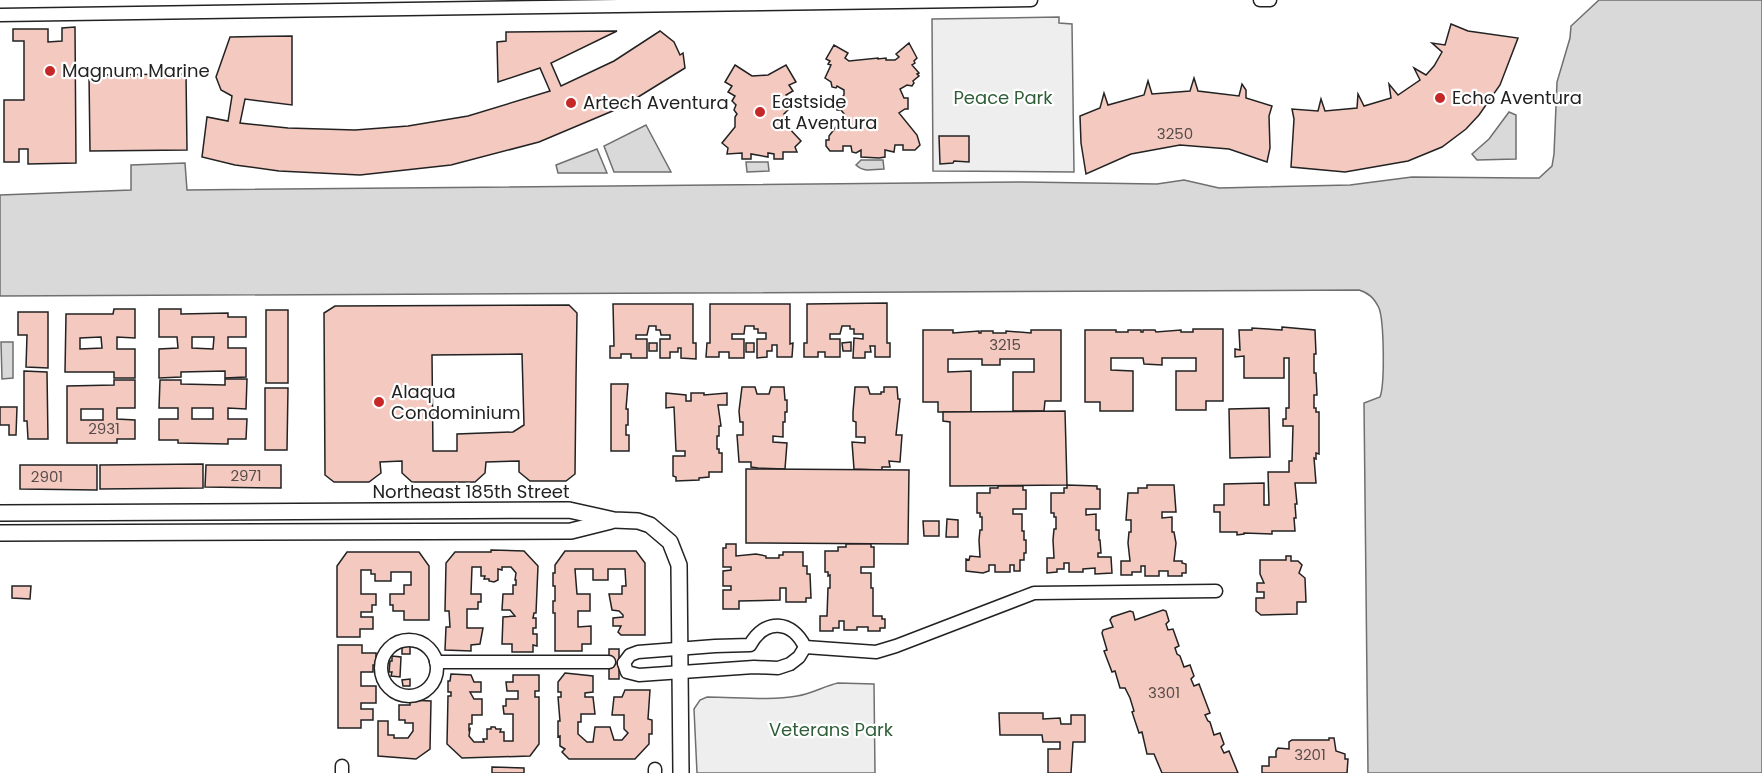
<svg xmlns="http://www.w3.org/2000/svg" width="1762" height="773" font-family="Poppins,sans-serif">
<rect width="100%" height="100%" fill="#fff"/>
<g fill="#eee" stroke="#6f6f6f" stroke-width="1.5">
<polygon points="1059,17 1059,23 1072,24 1074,172 933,171 932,19"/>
<path d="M838,683L874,684L875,773H697L694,709L700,700L707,697C735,697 770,701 797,696C812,694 824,686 838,683Z"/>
</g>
<g fill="#d9d9d9" stroke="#6f6f6f" stroke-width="1.5">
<path d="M1599,0H1762V773H1368L1364,403L1380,397C1385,384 1384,321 1379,308C1374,298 1369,293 1359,290C906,294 453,292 0,296V195L131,190V165L185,163L187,190L1024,182L1157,184L1184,180L1219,188L1350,185L1412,177L1539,178L1552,166L1554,154L1557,82L1570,38L1571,26Z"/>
<polygon points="1509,112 1516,115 1516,159 1477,160 1472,154 1489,139"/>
<polygon points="646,125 671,172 614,172 604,146"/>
<polygon points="597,149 607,173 558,173 556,165"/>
<path d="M861,160H883L884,169C873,169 864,173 856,165Z"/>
<polygon points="746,162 768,162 769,171 747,172"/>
<polygon points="1,342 13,342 13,378 2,379"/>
</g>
<g fill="#f3c9c0" stroke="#222" stroke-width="1.5" fill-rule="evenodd">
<polygon points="1451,24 1468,31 1518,38 1500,85 1479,115 1466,129 1442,147 1408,161 1345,172 1291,167 1294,119 1292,109 1318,111 1321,99 1325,111 1357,108 1358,94 1364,106 1391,98 1389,84 1398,95 1420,80 1414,68 1426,75 1434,66 1442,52 1432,43 1445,45"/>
<polygon points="75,27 76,163 28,164 28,149 19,149 19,162 4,162 4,100 24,100 24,41 13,41 13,29 48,29 48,42 62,41 62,28"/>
<polygon points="617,31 551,63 561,86 614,61 660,31 674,42 680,55 683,53 685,68 622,107 539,142 451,165 360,175 279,171 235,165 202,157 207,117 228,121 232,96 221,90 216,77 230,37 292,36 292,105 245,99 240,123 288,128 355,130 408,126 468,116 550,91 540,68 498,82 497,42 506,41 506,32"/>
<polygon points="909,43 917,58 914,61 915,63 912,65 919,73 917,74 919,76 913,81 914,83 912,86 907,85 900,89 904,98 908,98 908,109 905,109 899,113 917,135 920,145 915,150 903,150 903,145 895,145 894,152 885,150 885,157 879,158 861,157 861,150 856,153 852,152 851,146 843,146 843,151 830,151 826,146 826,140 829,140 829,136 845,115 841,110 837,110 837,99 840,99 844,95 844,90 837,86 836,88 832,87 831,82 825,78 831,65 828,64 830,61 826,59 834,45 848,53 845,58 849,61 878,58 878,59 886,58 886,60 895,60 899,57 896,54"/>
<polygon points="735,65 752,76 768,75 786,65 796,82 789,85 793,91 786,95 790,101 785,105 788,110 784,114 787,115 787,126 801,141 795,147 797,152 783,152 783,159 774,159 774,154 768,153 768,157 751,154 751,159 742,159 742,153 727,154 728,148 722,143 735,127 735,117 737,114 734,110 736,105 732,101 735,96 728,92 732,86 725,82"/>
<polygon points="186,74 187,150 90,151 89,75"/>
<polygon points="1194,78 1198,91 1239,96 1242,84 1246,90 1246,98 1272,106 1269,116 1270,148 1267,162 1229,149 1180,145 1131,154 1086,174 1081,143 1080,116 1100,108 1104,93 1108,105 1144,95 1148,81 1152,94 1190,91"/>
<polygon points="939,136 969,136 969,162 954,161 953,163 940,164"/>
<polygon points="887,303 887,343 890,343 890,357 875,357 875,346 870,346 871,352 865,352 865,358 853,358 854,338 863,339 863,334 854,334 854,329 850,329 850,326 842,326 840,334 830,334 830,339 840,339 840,357 825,357 825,352 818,352 818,357 804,357 804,343 807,343 807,304"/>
<polygon points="613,304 693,304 693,343 696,343 696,359 681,358 681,348 678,348 678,352 670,352 670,358 660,358 660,339 670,339 670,335 661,335 660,330 656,330 656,326 649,326 647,335 636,335 636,339 647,339 647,358 631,358 631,354 621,354 621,358 610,358 610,346 614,346"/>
<polygon points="710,304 790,304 790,344 793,343 792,357 777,357 777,345 772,345 772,351 767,351 767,357 757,358 757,339 766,339 766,333 758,333 758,329 754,329 754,326 745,326 744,334 732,334 732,339 744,339 744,358 729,358 729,352 719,352 719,357 706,357 707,343 710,343"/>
<path d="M569,305L577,313L576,380L575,474L566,481H530L519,472V461L486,462L485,473L475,482H412L402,473V461L380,462L381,473L369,482H334L325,475L324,313L335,306ZM522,354L524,425L513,432L457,434V451H433L432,355Z"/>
<path d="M114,309H135V338L117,337V349H135V378H114V372H65L66,314H113ZM101,337L102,348L80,349V338Z"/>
<path d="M159,309H181V314L228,313V317H246V337H228V348H246V377L225,378V371L181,372V377L159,378V349L178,348L177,337H159ZM192,337H214L213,349L192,348Z"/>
<rect x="266" y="310" width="22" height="73"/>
<polygon points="18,312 48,312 48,368 26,367 27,335 18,335"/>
<polygon points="1282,327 1315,330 1316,354 1314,354 1314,373 1316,373 1317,395 1314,395 1314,408 1316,408 1316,412 1319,412 1319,454 1316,453 1316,459 1314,458 1316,483 1295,483 1297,504 1295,504 1296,518 1294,518 1295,531 1272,531 1272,534 1244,533 1244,534 1237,535 1237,532 1220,532 1220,512 1214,512 1214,505 1224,505 1224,484 1264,483 1264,505 1269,505 1268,472 1289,472 1289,461 1292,461 1293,426 1283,426 1283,419 1286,419 1286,408 1289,408 1289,358 1284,358 1284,378 1244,378 1244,356 1235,357 1235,349 1240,350 1239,330 1252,330 1252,328 1282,330"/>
<polygon points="1193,329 1223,329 1223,401 1206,401 1206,410 1176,410 1176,371 1196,371 1196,358 1162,358 1162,365 1144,364 1143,358 1111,358 1111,370 1133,371 1133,411 1100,411 1100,402 1085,402 1085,330 1116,330 1116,332 1128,332 1128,330 1141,330 1141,332 1143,332 1143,330 1155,330 1156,332 1181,330 1181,332 1193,332"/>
<polygon points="923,330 953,330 953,333 979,331 979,333 981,333 981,331 993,331 993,333 1006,333 1006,331 1031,333 1031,330 1061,330 1061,401 1045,401 1044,411 1013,411 1013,372 1034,372 1034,359 1000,359 1000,365 982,365 982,359 948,359 948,372 971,371 971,412 938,412 938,402 923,402"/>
<polygon points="851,342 851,351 843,351 842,343"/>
<rect x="649" y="343" width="8" height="8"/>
<rect x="746" y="343" width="8" height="9"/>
<polygon points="24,371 47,372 48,439 28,439 27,421 24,421"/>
<path d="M225,379H247L246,409L228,408V419H247L246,439H228V444L178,443V440H159V419H178V408H159L160,380H181V384L225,385ZM192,408H213V419H192Z"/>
<path d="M114,380H135V408H117V419L135,420V439H117V443H67V386L114,385ZM81,409H103V420H81Z"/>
<polygon points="611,384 628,384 626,409 628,409 628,425 626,425 626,435 629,435 629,451 611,451"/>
<polygon points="742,387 755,387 757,394 769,394 771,387 784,387 785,400 787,400 787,412 785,412 785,422 783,422 783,437 773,436 773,442 787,443 785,469 758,468 751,467 751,462 739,462 737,435 743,435 743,422 740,422 739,411"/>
<polygon points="855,387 868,387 870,394 881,394 881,392 884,392 884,387 897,387 898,399 900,399 896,435 902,435 900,462 889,461 890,467 882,467 882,470 854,469 852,442 865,443 865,437 856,437 856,422 853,421 853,412"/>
<polygon points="265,388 288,388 287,450 265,450"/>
<polygon points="666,393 686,395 686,401 691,401 691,393 704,393 704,395 727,393 727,405 718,405 721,426 719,426 719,436 717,436 717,449 719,449 719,453 722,453 722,472 709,472 709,477 699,478 699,480 676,481 676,477 673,476 673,456 685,456 685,451 676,451 674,407 666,408"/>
<polygon points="0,407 17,407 16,435 9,435 9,425 0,425"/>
<polygon points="1269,408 1270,457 1230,458 1229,409"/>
<polygon points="1065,411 1067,485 950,486 950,422 943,421 943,412"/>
<polygon points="203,464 203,488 100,489 100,465"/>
<polygon points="20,465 97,465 97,490 20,489"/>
<polygon points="206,465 281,465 281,488 205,487"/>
<polygon points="746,469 909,470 908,544 746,543"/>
<polygon points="1067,485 1097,486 1097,489 1100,489 1100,509 1086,509 1086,515 1096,514 1096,530 1099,530 1099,540 1100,540 1101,553 1098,553 1098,557 1111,557 1112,573 1095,574 1095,568 1083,569 1083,572 1069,572 1069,563 1064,563 1064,569 1057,569 1057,572 1047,573 1047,558 1054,558 1053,540 1054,529 1056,529 1056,517 1054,517 1054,513 1051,513 1051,493 1064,493 1064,488 1067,488"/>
<polygon points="1147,485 1174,485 1176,512 1162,512 1162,518 1172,517 1172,532 1174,532 1176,543 1174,561 1182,561 1182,563 1186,564 1186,573 1182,573 1182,576 1168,576 1168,571 1159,571 1159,576 1145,576 1145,566 1141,566 1141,572 1132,572 1132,575 1121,575 1121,561 1130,561 1128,543 1129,532 1131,532 1131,520 1126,520 1128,493 1138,493 1138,488 1147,488"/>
<polygon points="998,486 1023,486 1023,490 1026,490 1026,509 1013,509 1013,514 1022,514 1022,531 1024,531 1024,540 1026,540 1026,553 1024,553 1024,560 1020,560 1020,571 1014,571 1014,565 1010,565 1010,572 995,572 995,565 989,565 989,571 983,573 966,571 966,559 969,560 970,556 980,557 979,540 980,530 982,530 982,517 980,517 980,513 977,513 977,493 990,493 990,488 998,488"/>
<polygon points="947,519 958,520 958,537 946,537"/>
<polygon points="923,521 939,521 939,536 924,536"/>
<polygon points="726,544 736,544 736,556 756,554 766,556 766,558 779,558 779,555 783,555 783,552 803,552 803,566 807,566 807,574 810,574 811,598 806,598 806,602 786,602 786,588 780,588 780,600 739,601 739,609 723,609 723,590 731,590 731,586 723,586 723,571 731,570 731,567 723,567 723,548 726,548"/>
<polygon points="846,544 871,544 871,547 874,547 874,567 861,567 861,573 871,573 871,588 873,588 873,616 882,616 882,619 885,619 885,628 880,628 880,631 868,631 868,627 857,627 857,630 844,630 844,621 839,621 839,628 833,628 833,631 820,631 820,616 827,616 828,588 830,588 830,575 828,576 828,572 825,572 825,551 838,551 838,547 846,547"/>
<polygon points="491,550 524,551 538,566 536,613 534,613 533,618 536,618 536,628 533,628 533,634 537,634 537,646 533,645 533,652 512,652 512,644 502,644 503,617 515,616 510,610 502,610 503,594 513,594 513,585 516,585 516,580 515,580 516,573 511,567 502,567 502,570 498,569 498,580 494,582 489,581 489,579 484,579 485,576 481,576 481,567 472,567 471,594 481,594 481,602 478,602 478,609 467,609 467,628 483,628 480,644 471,645 471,651 445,650 446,627 450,627 449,611 445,611 446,563 455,552 491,552"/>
<polygon points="565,551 636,551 645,563 645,635 621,635 618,632 621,626 613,626 613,618 623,617 623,615 619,611 612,610 609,594 622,594 622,586 626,586 625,569 608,569 608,580 593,580 593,569 575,569 577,594 590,594 590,611 578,611 578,627 591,626 591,644 582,644 582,651 555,651 555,613 553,613 553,601 555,601 555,586 553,586 553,573 555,573 555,565"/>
<polygon points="347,552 419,552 429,566 429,620 404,620 404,611 393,611 393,605 390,605 390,594 404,594 404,585 411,585 411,572 391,572 391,581 375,581 375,574 371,574 371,570 361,570 361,594 376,594 376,605 372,605 372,612 361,612 361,617 373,617 373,629 360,629 360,637 337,637 337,566"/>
<polygon points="1286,556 1291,556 1291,561 1298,561 1302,565 1299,573 1305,578 1306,602 1297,602 1297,614 1261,615 1256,611 1256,598 1264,598 1264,592 1257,592 1257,583 1264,583 1260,574 1260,560 1286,560"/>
<polygon points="12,586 31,586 30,599 12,598"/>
<polygon points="1163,610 1166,611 1169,621 1166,624 1168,630 1173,629 1179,646 1175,648 1177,654 1180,656 1184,667 1190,665 1194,676 1191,679 1194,686 1199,684 1210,713 1205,715 1208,721 1210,722 1214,735 1220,733 1224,744 1221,747 1224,753 1229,751 1238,773 1162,773 1154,754 1147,754 1142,732 1139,733 1132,712 1134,711 1130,698 1125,688 1120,688 1115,671 1112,672 1104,651 1107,650 1102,633 1103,630 1113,627 1110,620 1112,617 1130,611 1133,612 1135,620"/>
<polygon points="338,645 362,645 362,653 376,653 376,665 373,665 373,672 361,672 361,686 376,686 376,703 361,703 361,709 373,709 373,720 361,720 361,728 338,728"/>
<rect x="402" y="646" width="8" height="8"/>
<rect x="609" y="649" width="10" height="30"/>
<polygon points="392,656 401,657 400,677 391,676 392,672 389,672 390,661 392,661"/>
<polygon points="565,673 593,676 593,692 585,693 585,697 593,697 595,714 581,714 581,722 578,722 578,734 587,742 593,742 595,727 610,727 614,740 622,740 628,733 624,729 624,715 612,715 614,697 622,697 625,690 650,690 648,719 652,720 652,734 649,734 649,744 635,759 569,759 562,752 565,749 560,746 560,736 558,737 558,721 560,721 558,697 561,697 561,692 558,692 558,682"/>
<polygon points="451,674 471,675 474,682 481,682 481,692 470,692 474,699 482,699 482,715 472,715 472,724 469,724 469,730 470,729 469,736 474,742 484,742 483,739 487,739 487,729 491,729 491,727 495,727 496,729 501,729 500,732 504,732 504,741 513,741 513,714 504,714 503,706 506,706 506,699 518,699 518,691 507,691 506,682 513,682 513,675 539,675 539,691 535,691 535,697 539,697 539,744 530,756 462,758 447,744 448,696 451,696 451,692 448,692 448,681 450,681"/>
<polygon points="410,679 410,686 403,686 402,680"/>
<polygon points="410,700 431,701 430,749 416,759 378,756 378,721 388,721 388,735 394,735 394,738 408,738 413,731 413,723 405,723 405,720 399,720 399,705 410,705"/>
<polygon points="999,713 1043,713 1043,719 1060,718 1061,724 1071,724 1071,715 1085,715 1085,742 1073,742 1071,773 1048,773 1048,749 1060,749 1060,742 1043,742 1042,735 1000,735"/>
<polygon points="1329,738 1334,738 1336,751 1345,754 1345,759 1348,759 1347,773 1262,773 1262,766 1269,766 1269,757 1276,757 1276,751 1278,748 1289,749 1289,742 1292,740 1329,740"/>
<polygon points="492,767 524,768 524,773 492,773"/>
</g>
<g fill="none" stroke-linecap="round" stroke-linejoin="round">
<g stroke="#222" stroke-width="15">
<g id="minor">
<polyline points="1260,0 1270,0"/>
<polyline points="0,15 1031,0"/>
<circle cx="409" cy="668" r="28"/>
<polyline points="805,647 876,652 896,646 1034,593 1216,591"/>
<polyline points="436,662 609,662"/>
<path d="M624,663L630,655L638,652L715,646L750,645C765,618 792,620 805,647"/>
<polyline points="624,663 627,672 639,675 754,667 778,668 790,664 799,657 805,647"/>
<polyline points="342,766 342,773"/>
<polyline points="655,773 655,769"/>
</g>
</g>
<g stroke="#222" stroke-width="18">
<g id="tertiary">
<polyline points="0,513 569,510 614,520 638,521 650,525 670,542 679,565 681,773"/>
<polyline points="0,533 571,531 611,521"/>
</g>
</g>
<use href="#minor" stroke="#fff" stroke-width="12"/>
<use href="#tertiary" stroke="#fff" stroke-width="15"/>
</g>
<g fill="#c62828" stroke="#fff" stroke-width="2">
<circle cx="50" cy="71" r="6"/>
<circle cx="1440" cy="98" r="6"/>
<circle cx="571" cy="103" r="6"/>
<circle cx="760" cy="112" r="6"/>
<circle cx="379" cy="402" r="6"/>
</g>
<g text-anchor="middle" stroke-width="4.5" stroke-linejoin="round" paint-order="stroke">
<g font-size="15" fill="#564c4a">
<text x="1175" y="139">3250</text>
<text x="1005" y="350">3215</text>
<text x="104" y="434">2931</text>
<text x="246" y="481">2971</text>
<text x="47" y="482">2901</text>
<text x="1164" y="698">3301</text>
<text x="1310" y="760">3201</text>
</g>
<g font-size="18" fill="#222" stroke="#fff" text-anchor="start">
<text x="62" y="77">Magnum Marine</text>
<text x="1452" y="104">Echo Aventura</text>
<text x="772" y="108">Eastside<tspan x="772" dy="21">at Aventura</tspan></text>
<text x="583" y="109">Artech Aventura</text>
<text x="391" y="398">Alaqua<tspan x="391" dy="21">Condominium</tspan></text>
</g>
<g font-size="18" fill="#2f5e38" stroke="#fff">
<text x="1003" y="104">Peace Park</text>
<text x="831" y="736">Veterans Park</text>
</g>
<g font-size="18" fill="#222" stroke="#fff">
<text x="471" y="498">Northeast 185th Street</text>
</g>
</g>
</svg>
